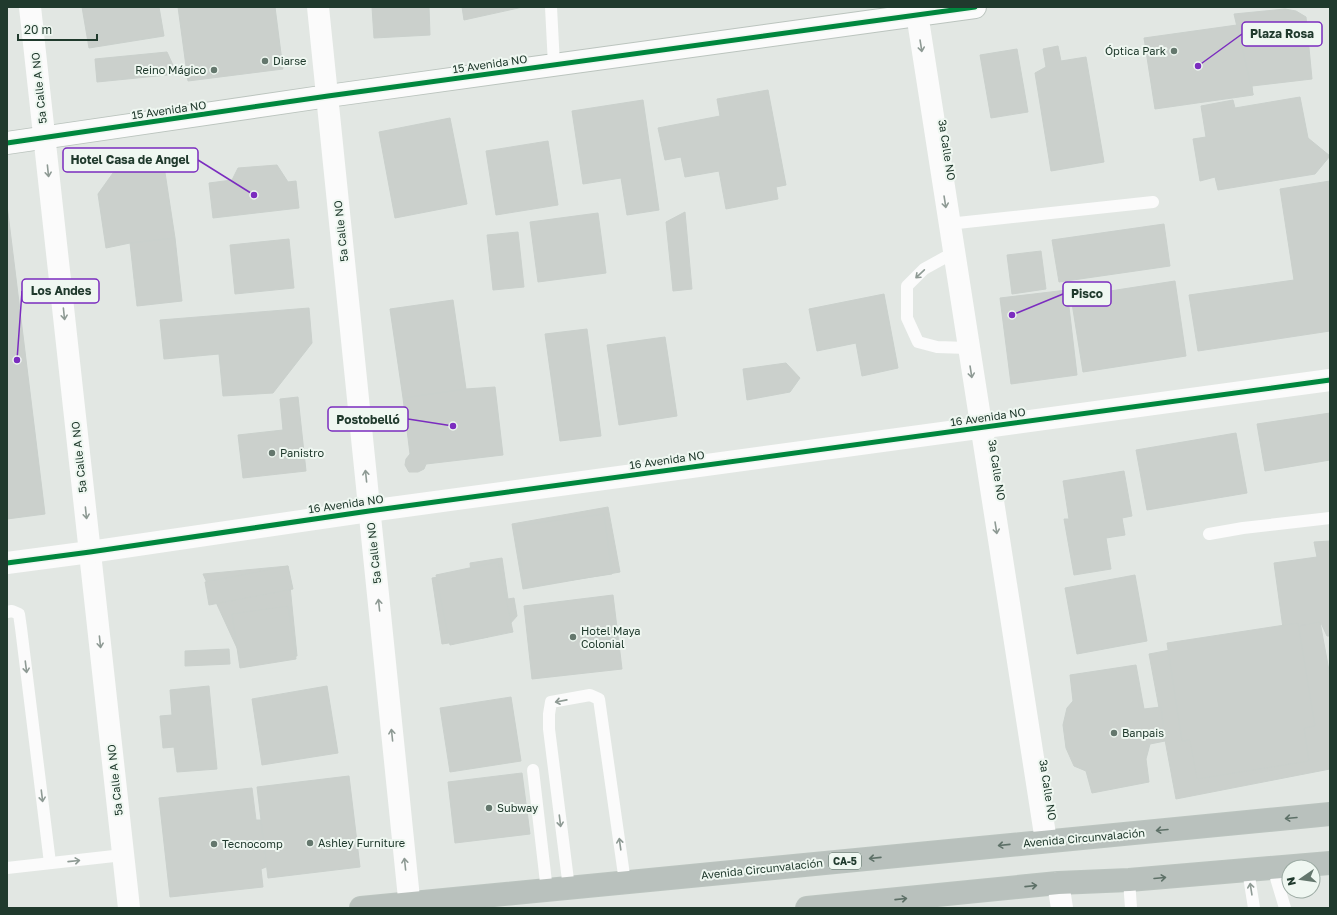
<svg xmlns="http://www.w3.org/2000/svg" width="1337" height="915" font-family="'Golos Text',sans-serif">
<rect width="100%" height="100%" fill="#e2e7e3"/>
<g fill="#cbd0cc" stroke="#cad0cc">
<polygon points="82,7 159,7 164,36 89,48"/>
<polygon points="178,7 275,7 283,69 188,81"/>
<polygon points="372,7 429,7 430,35 374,38"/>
<polygon points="462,7 523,7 464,20"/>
<polygon points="1285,9 1296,11 1306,17 1312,79 1252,86 1253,95 1234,14"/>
<polygon points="1237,25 1253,95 1155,109 1144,38"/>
<polygon points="1058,46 1061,61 1086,57 1104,162 1051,171 1035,73 1046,67 1043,49"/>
<polygon points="1017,49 1028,112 991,118 980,55"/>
<polygon points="167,52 177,74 97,82 95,59"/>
<polygon points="768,90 786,185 776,187 778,199 726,209 719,171 685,177 681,157 665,160 658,128 720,116 717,99"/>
<polygon points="1300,97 1308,138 1330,156 1315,174 1218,190 1215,177 1200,181 1193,139 1206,137 1201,106 1233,100 1235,108"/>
<polygon points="643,100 659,210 627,215 621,178 583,184 572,111"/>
<polygon points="450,118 467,204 395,218 379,132"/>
<polygon points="548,141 558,205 496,215 486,151"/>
<polygon points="277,165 288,182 296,181 299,208 213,218 209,183 232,180 238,168"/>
<polygon points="164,166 175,238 130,243 106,248 98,194 113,173"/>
<polygon points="1330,181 1330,331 1198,351 1189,295 1294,280 1280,189"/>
<polygon points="7,205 45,514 7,519"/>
<polygon points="685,212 692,289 673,291 666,222"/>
<polygon points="598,213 606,273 538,282 530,222"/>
<polygon points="1164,224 1170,266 1059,282 1052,240"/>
<polygon points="518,232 524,287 493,290 487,235"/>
<polygon points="175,238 182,301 137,306 130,243"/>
<polygon points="289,239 294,288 235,294 230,245"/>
<polygon points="1041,251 1046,289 1012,294 1007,255"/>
<polygon points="1175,281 1186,356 1083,372 1071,297"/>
<polygon points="1067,290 1077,375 1011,384 1000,298"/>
<polygon points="884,294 898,368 862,376 856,343 817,351 809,309"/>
<polygon points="453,300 466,389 403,398 390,309"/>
<polygon points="309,308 312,343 273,393 223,396 219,354 164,359 160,320"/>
<polygon points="587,329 601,436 560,441 545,334"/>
<polygon points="665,337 677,416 619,425 607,345"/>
<polygon points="786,363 800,378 790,392 747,400 743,369"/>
<polygon points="495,387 503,455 426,464 424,469 418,472 409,472 405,465 406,459 410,454 403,398 466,389"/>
<polygon points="298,397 306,471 243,478 238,435 283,430 280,399"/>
<polygon points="1330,413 1330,460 1265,471 1257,424"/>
<polygon points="1236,433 1247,493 1147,510 1136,450"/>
<polygon points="1124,471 1132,516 1122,518 1125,535 1106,538 1111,569 1074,575 1064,519 1069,519 1063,481"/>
<polygon points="608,507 620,572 523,589 512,524"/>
<polygon points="604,514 612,574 524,587 515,526"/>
<polygon points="1330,541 1330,636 1327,636 1321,623 1283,628 1274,563 1317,557 1314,542"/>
<polygon points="502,558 508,599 514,598 517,616 509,625 487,629 488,637 442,644 432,578 471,572 470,563"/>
<polygon points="498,562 513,632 450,645 436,575"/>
<polygon points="288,566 297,656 243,661 203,574"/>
<polygon points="288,566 293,589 209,605 205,582"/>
<polygon points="1135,575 1147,641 1077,654 1065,588"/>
<polygon points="613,595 622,669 532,679 524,606"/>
<polygon points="288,606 296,659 240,668 232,614"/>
<polygon points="1320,622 1330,676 1330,769 1176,799 1149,654"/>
<polygon points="1298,623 1315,726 1304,728 1309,761 1197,779 1190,740 1182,741 1167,643"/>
<polygon points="229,649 230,664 185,666 185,651"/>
<polygon points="1136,665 1144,709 1161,707 1165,741 1150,744 1146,759 1149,782 1092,793 1086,771 1074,766 1066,748 1063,725 1067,708 1073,701 1070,675"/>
<polygon points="209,686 217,769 177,772 174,747 163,748 160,716 172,715 170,690"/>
<polygon points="327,686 338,753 262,765 252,699"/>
<polygon points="511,697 521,761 450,772 440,708"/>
<polygon points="522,773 530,834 455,843 448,782"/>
<polygon points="349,776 360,867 268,878 257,787"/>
<polygon points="252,788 256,820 261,820 266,867 261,869 263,887 170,897 159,798"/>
</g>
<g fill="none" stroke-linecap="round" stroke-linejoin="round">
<g stroke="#bbc4be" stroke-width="24">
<polyline id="secondary" points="7,143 328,96 975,7"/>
</g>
<g stroke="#bbc4bf" stroke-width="24">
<g id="highway">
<polyline points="361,908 1330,814"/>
<polyline points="807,908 1058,883 1129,880 1330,863"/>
</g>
</g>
<g stroke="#fbfbfb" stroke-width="12">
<polyline points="551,7 554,65"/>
<polyline points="948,224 1153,202"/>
<polyline points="953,253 924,269 907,286 907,318 918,342 937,347 968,348"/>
<polyline points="1209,534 1243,528 1330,518"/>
<polyline points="7,612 12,611 19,614 21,628 50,863"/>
<polyline points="533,770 547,891"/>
<polyline points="7,868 123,855"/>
<polyline points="1273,868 1285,908"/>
<polyline points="1248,870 1254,908"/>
<polyline points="1129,880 1131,908"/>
<polyline points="569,888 549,729 549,714 551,702 590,695 599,699 625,882"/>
</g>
<g stroke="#fbfbfb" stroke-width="22">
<polyline points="30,7 129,908"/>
<polyline points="318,7 410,908"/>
<polyline points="916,7 1046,841"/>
<polyline points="7,563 90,552 369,511 1330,380"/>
<polyline points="1058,883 1062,908"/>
</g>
<use href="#secondary" stroke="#fbfbfb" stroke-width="22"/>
<use href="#highway" stroke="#b9c1bd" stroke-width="22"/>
<g stroke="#eff7f1" stroke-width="8">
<g id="cycleway">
<polyline points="7,143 328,96 975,7"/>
<polyline points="7,563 90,552 369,511 1330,380"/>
</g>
</g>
<use href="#cycleway" stroke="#00873e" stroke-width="5"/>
</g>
<defs><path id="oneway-shaft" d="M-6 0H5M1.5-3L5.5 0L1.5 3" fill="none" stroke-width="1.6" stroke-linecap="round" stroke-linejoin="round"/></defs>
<g stroke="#8e9a94">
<use href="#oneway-shaft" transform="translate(921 46) rotate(81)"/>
<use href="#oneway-shaft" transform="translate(48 171) rotate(84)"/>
<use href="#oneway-shaft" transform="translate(945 202) rotate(81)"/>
<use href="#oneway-shaft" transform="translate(920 274) rotate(137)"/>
<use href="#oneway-shaft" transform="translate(64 314) rotate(84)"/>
<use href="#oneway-shaft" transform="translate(971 372) rotate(81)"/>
<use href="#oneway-shaft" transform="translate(366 476) rotate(-96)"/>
<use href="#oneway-shaft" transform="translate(86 513) rotate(84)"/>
<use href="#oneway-shaft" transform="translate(996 528) rotate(81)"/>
<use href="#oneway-shaft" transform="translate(379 605) rotate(-96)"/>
<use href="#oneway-shaft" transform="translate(100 642) rotate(84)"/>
<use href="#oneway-shaft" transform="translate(26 667) rotate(83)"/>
<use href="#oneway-shaft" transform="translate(561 701) rotate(169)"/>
<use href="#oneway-shaft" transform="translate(392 735) rotate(-96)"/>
<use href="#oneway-shaft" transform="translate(42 796) rotate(83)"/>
<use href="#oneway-shaft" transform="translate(560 821) rotate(83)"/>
<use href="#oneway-shaft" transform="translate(620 844) rotate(-98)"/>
<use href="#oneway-shaft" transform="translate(74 861) rotate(-6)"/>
<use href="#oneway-shaft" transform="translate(405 864) rotate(-96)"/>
<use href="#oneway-shaft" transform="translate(1251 889) rotate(-99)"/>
</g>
<g stroke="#5d7067">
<use href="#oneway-shaft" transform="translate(1291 818) rotate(175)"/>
<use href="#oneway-shaft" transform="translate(1162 830) rotate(175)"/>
<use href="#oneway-shaft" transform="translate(1004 845) rotate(174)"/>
<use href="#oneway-shaft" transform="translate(875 858) rotate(174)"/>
<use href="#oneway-shaft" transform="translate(1160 878) rotate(-5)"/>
<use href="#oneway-shaft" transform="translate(1031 886) rotate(-6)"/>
<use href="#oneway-shaft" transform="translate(901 899) rotate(-6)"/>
</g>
<g fill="#64776d" stroke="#eff7f1" stroke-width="1.5">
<circle cx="1174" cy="51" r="4"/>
<circle cx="265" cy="61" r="4"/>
<circle cx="214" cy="70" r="4"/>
<circle cx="272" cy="453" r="4"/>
<circle cx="573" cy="637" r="4"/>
<circle cx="1114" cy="733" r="4"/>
<circle cx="489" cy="808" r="4"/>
<circle cx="310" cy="843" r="4"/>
<circle cx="214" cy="844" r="4"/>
</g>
<g text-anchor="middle" stroke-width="4" stroke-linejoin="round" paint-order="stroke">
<rect fill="#eff7f1" stroke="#5e7368" stroke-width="1" x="829" y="853" width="32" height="16" rx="3"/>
<g font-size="10" font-weight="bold" fill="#203a2d">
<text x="845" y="865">CA-5</text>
</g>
<g font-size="11" fill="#203a2d" stroke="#eff7f1" text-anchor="start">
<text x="1166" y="55" text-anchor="end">Óptica Park</text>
<text x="273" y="65">Diarse</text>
<text x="206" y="74" text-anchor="end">Reino Mágico</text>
<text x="280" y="457">Panistro</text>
<text x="581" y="635">Hotel Maya<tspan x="581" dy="13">Colonial</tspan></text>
<text x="1122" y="737">Banpais</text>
<text x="497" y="812">Subway</text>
<text x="318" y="847">Ashley Furniture</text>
<text x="222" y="848">Tecnocomp</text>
</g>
<g font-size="11" fill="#203a2d" stroke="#eff7f1">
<text transform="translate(490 64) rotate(-8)" y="4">15 Avenida NO</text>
<text transform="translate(39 88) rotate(-96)" y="4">5a Calle A NO</text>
<text transform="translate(169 110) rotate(-8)" y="4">15 Avenida NO</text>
<text transform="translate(947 150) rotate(81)" y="4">3a Calle NO</text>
<text transform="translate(341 231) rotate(-96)" y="4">5a Calle NO</text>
<text transform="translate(988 417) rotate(-8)" y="4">16 Avenida NO</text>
<text transform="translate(79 457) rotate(-96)" y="4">5a Calle A NO</text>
<text transform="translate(667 460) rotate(-8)" y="4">16 Avenida NO</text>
<text transform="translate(997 470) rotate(81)" y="4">3a Calle NO</text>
<text transform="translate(346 504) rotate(-8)" y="4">16 Avenida NO</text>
<text transform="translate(374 553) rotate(-96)" y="4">5a Calle NO</text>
<text transform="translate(115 780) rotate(-96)" y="4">5a Calle A NO</text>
<text transform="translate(1048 790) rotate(81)" y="4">3a Calle NO</text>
<text transform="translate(1084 838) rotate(-5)" y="4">Avenida Circunvalación</text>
<text transform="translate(762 869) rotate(-6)" y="4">Avenida Circunvalación</text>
</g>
</g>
<path fill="none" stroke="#7b2cbf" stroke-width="1.5" d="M1198 66L1242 34M254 195L198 160M17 360L22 291M1012 315L1063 294M453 426L408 419"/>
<g fill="#7b2cbf" stroke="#eff7f1" stroke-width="1.5">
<circle cx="1198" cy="66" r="4"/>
<circle cx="254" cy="195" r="4"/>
<circle cx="17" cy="360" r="4"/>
<circle cx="1012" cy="315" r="4"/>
<circle cx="453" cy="426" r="4"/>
</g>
<g fill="#eff7f1" stroke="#7b2cbf" stroke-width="1.5">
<rect x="1242" y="22" width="80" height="24" rx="4"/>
<rect x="63" y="148" width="135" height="24" rx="4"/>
<rect x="22" y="279" width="77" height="24" rx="4"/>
<rect x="1063" y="282" width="48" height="24" rx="4"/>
<rect x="328" y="407" width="80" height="24" rx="4"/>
</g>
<g font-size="12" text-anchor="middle" font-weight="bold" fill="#203a2d">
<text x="1282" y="38">Plaza Rosa</text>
<text x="130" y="164">Hotel Casa de Angel</text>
<text x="61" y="295">Los Andes</text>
<text x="1087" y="298">Pisco</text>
<text x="368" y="424">Postobelló</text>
</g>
<rect width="1337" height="915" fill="none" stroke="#203a2d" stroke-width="16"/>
<g transform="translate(1301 879) rotate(257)"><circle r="19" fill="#eff7f1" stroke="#9caba3"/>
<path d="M0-3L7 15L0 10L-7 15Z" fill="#64776d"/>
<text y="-6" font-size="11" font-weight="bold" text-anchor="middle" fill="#203a2d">N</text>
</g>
<path d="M18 34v6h79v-6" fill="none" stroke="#203a2d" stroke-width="2"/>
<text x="24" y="34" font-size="12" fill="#203a2d" stroke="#eff7f1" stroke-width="3" paint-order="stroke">20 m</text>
</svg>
